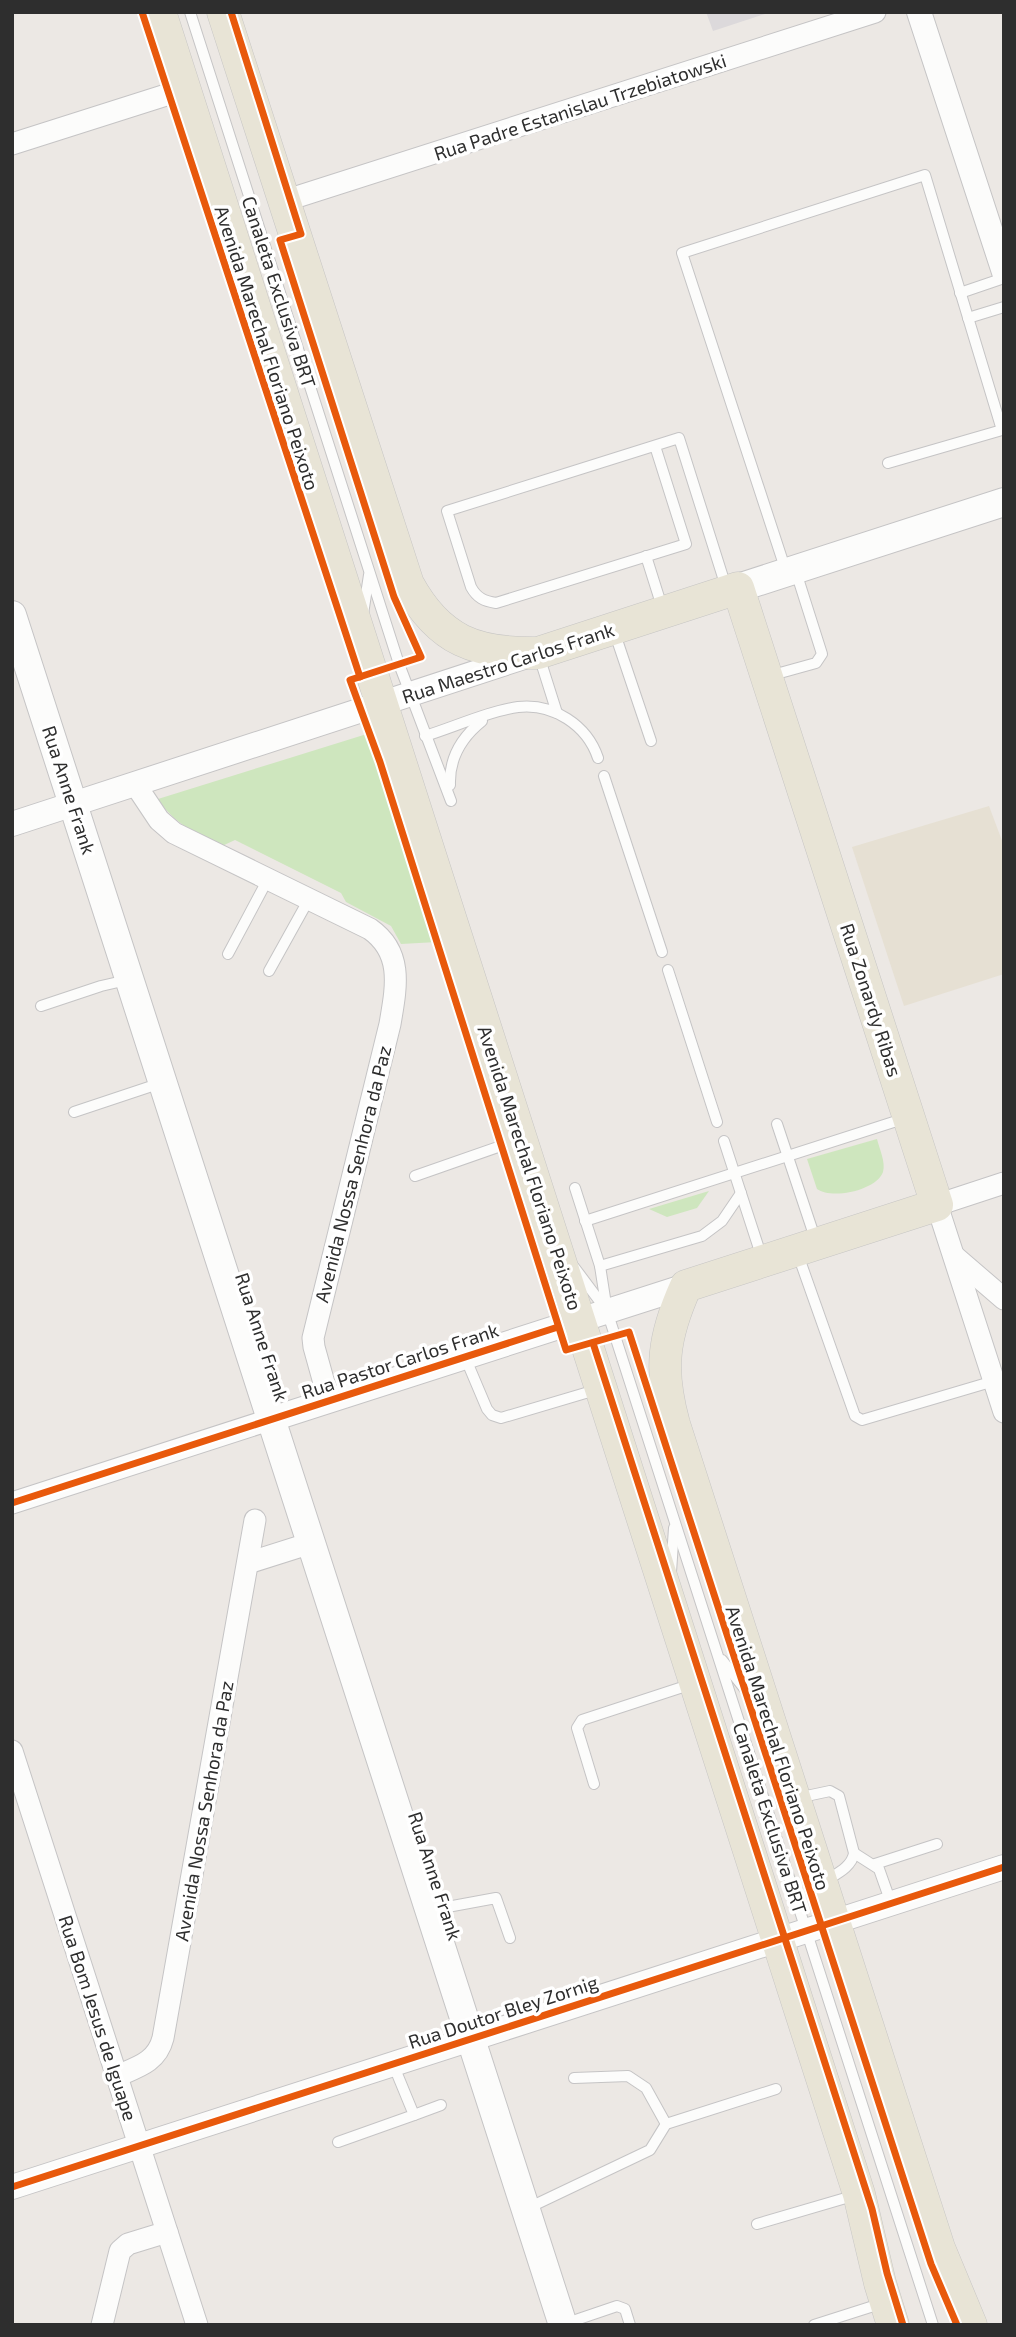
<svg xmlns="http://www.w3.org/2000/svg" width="1016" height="2337" font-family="'Exo 2',sans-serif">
<rect width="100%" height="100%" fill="#ece8e4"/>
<polygon fill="#dcd9db" points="706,12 771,12 713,31"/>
<polygon fill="#e6e0d3" points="989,806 1004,846 1004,974 904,1006 852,847"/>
<g fill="#cee6be">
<path d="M370,733L437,942L401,944L391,926L346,902L341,893L235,840L222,846C195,832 175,825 158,799Z"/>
<path d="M877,1139C879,1148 886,1162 883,1172C877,1190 832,1200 817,1189L807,1159Z"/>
<polygon points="709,1191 697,1208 667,1217 649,1209"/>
</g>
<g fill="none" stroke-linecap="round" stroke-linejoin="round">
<g stroke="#c5c4c5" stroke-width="12">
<g id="service">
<polyline points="190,12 399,664 451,801"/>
<polyline points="960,293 1004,278"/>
<polyline points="968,318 1004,307"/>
<path d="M655,446L686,544L496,603C484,601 477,598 471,587L447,511C524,487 602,462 679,438L727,590"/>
<polyline points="646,556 663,610"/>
<polyline points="786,571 682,253 925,175 1002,430 888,463"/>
<polyline points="363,614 369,575"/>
<polyline points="614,631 651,741"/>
<polyline points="539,656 557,713"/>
<polyline points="769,676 816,663 822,654 796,572"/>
<path d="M425,736C454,727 489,711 518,707C553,703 587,725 598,758"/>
<polyline points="604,776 662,952"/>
<path d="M450,785C449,758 462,737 482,721"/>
<polyline points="228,954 268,879"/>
<polyline points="668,970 717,1122"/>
<polyline points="269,971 309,899"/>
<polyline points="41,1006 101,986 127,980"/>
<polyline points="74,1112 161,1083"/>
<polyline points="777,1124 816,1241"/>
<polyline points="724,1141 762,1258"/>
<polyline points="415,1176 518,1140"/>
<polyline points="575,1188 600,1266 607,1311 933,2325"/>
<polyline points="585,1221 906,1118"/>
<polyline points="797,1252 855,1416 862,1420 994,1381"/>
<polyline points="600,1266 702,1236 722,1221 741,1193"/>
<polyline points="574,1267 604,1307"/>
<polyline points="465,1357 487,1409 492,1415 501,1418 599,1389"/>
<polyline points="671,1572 674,1528"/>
<polyline points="722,1660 751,1697"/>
<polyline points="594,1784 577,1728 582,1720 692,1684"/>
<path d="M797,1798L830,1791L839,1796L854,1853C852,1867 836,1874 825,1881"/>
<polyline points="854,1853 879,1869 891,1903"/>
<polyline points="875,1864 937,1844"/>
<polyline points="431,1910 496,1898 510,1938"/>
<polyline points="574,2078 628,2076 646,2088 666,2124"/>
<polyline points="414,2115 441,2105"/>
<polyline points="338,2142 414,2115 393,2064"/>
<polyline points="526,2209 650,2150 666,2124 776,2089"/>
<polyline points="757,2224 856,2195"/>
<polyline points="564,2324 617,2306 625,2309 630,2325"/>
<polyline points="814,2325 883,2303"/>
</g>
</g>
<g stroke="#c5c4c5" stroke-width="23">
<g id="minor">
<polyline points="12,144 185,89"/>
<polyline points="284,201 875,12"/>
<path d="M135,784L159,820L174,833L370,929C404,953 396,988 390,1024L313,1338L314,1347L329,1401"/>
<polyline points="1004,1183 937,1205 1004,1412"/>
<polyline points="954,1256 1004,1299"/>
<polyline points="12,1503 272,1419"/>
<polyline points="248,1563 311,1543"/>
<polyline points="12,1751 197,2325"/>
<path d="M117,2076C138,2067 157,2062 163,2038L255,1520"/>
<polyline points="102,2325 120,2251 128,2244 167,2232"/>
</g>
</g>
<g stroke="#c5c4c5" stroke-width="26">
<g id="tertiary">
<polyline points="919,12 1004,272"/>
<polyline points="12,824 527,656"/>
<polyline points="272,1419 686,1286"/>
<polyline points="12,2187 1004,1867"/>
</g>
</g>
<g stroke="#c5c4c5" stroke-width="30">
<g id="secondary">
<polyline points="738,588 1004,502"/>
<polyline points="12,615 563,2325"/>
</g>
</g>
<g stroke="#c6c5c4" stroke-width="33">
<g id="primary">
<polyline points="160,12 859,2194 880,2283 893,2325"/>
<path d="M223,12L408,584C439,641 476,654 538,653L738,588L937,1205L686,1286C663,1337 659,1370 674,1424L939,2248L971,2325"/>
</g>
</g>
<use href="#service" stroke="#fcfcfb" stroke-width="10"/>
<use href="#minor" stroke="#fcfcfb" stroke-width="21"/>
<use href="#tertiary" stroke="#fcfcfb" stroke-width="24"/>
<use href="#secondary" stroke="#fcfcfb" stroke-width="28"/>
<use href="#primary" stroke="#e8e4d6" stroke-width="32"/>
<g stroke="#fff" stroke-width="11">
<g id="cycleway">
<polyline points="142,12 360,677"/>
<polyline points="231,12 301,234 280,240 394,597 421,657 350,680 380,762 566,1350 629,1332 931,2264 957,2325"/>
<polyline points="593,1343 872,2209 887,2273 903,2325"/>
<polyline points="12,1503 558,1327"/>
<polyline points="12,2187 1004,1867"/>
</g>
</g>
<use href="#cycleway" stroke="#e8590c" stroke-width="7"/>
</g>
<g text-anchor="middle" stroke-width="7" stroke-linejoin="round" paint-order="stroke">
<g font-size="19" fill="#2e2e2e" stroke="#fff">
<text transform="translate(580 107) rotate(-18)" y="7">Rua Padre Estanislau Trzebiatowski</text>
<text transform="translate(279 292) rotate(72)" y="7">Canaleta Exclusiva BRT</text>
<text transform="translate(267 348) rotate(72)" y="7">Avenida Marechal Floriano Peixoto</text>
<text transform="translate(508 663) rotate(-18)" y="7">Rua Maestro Carlos Frank</text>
<text transform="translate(69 790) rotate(72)" y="7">Rua Anne Frank</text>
<text transform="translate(871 1000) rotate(72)" y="7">Rua Zonardy Ribas</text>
<text transform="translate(530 1168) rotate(72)" y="7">Avenida Marechal Floriano Peixoto</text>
<text transform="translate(353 1174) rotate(-76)" y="7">Avenida Nossa Senhora da Paz</text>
<text transform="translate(262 1337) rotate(72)" y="7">Rua Anne Frank</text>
<text transform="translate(400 1361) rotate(-18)" y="7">Rua Pastor Carlos Frank</text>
<text transform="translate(778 1748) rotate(72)" y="7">Avenida Marechal Floriano Peixoto</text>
<text transform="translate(204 1811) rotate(-80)" y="7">Avenida Nossa Senhora da Paz</text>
<text transform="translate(770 1818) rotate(72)" y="7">Canaleta Exclusiva BRT</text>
<text transform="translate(435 1876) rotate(72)" y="7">Rua Anne Frank</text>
<text transform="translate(503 2012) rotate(-18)" y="7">Rua Doutor Bley Zornig</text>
<text transform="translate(98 2018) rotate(72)" y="7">Rua Bom Jesus de Iguape</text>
</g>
</g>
<rect width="1016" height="2337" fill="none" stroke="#2e2e2e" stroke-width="28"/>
</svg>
